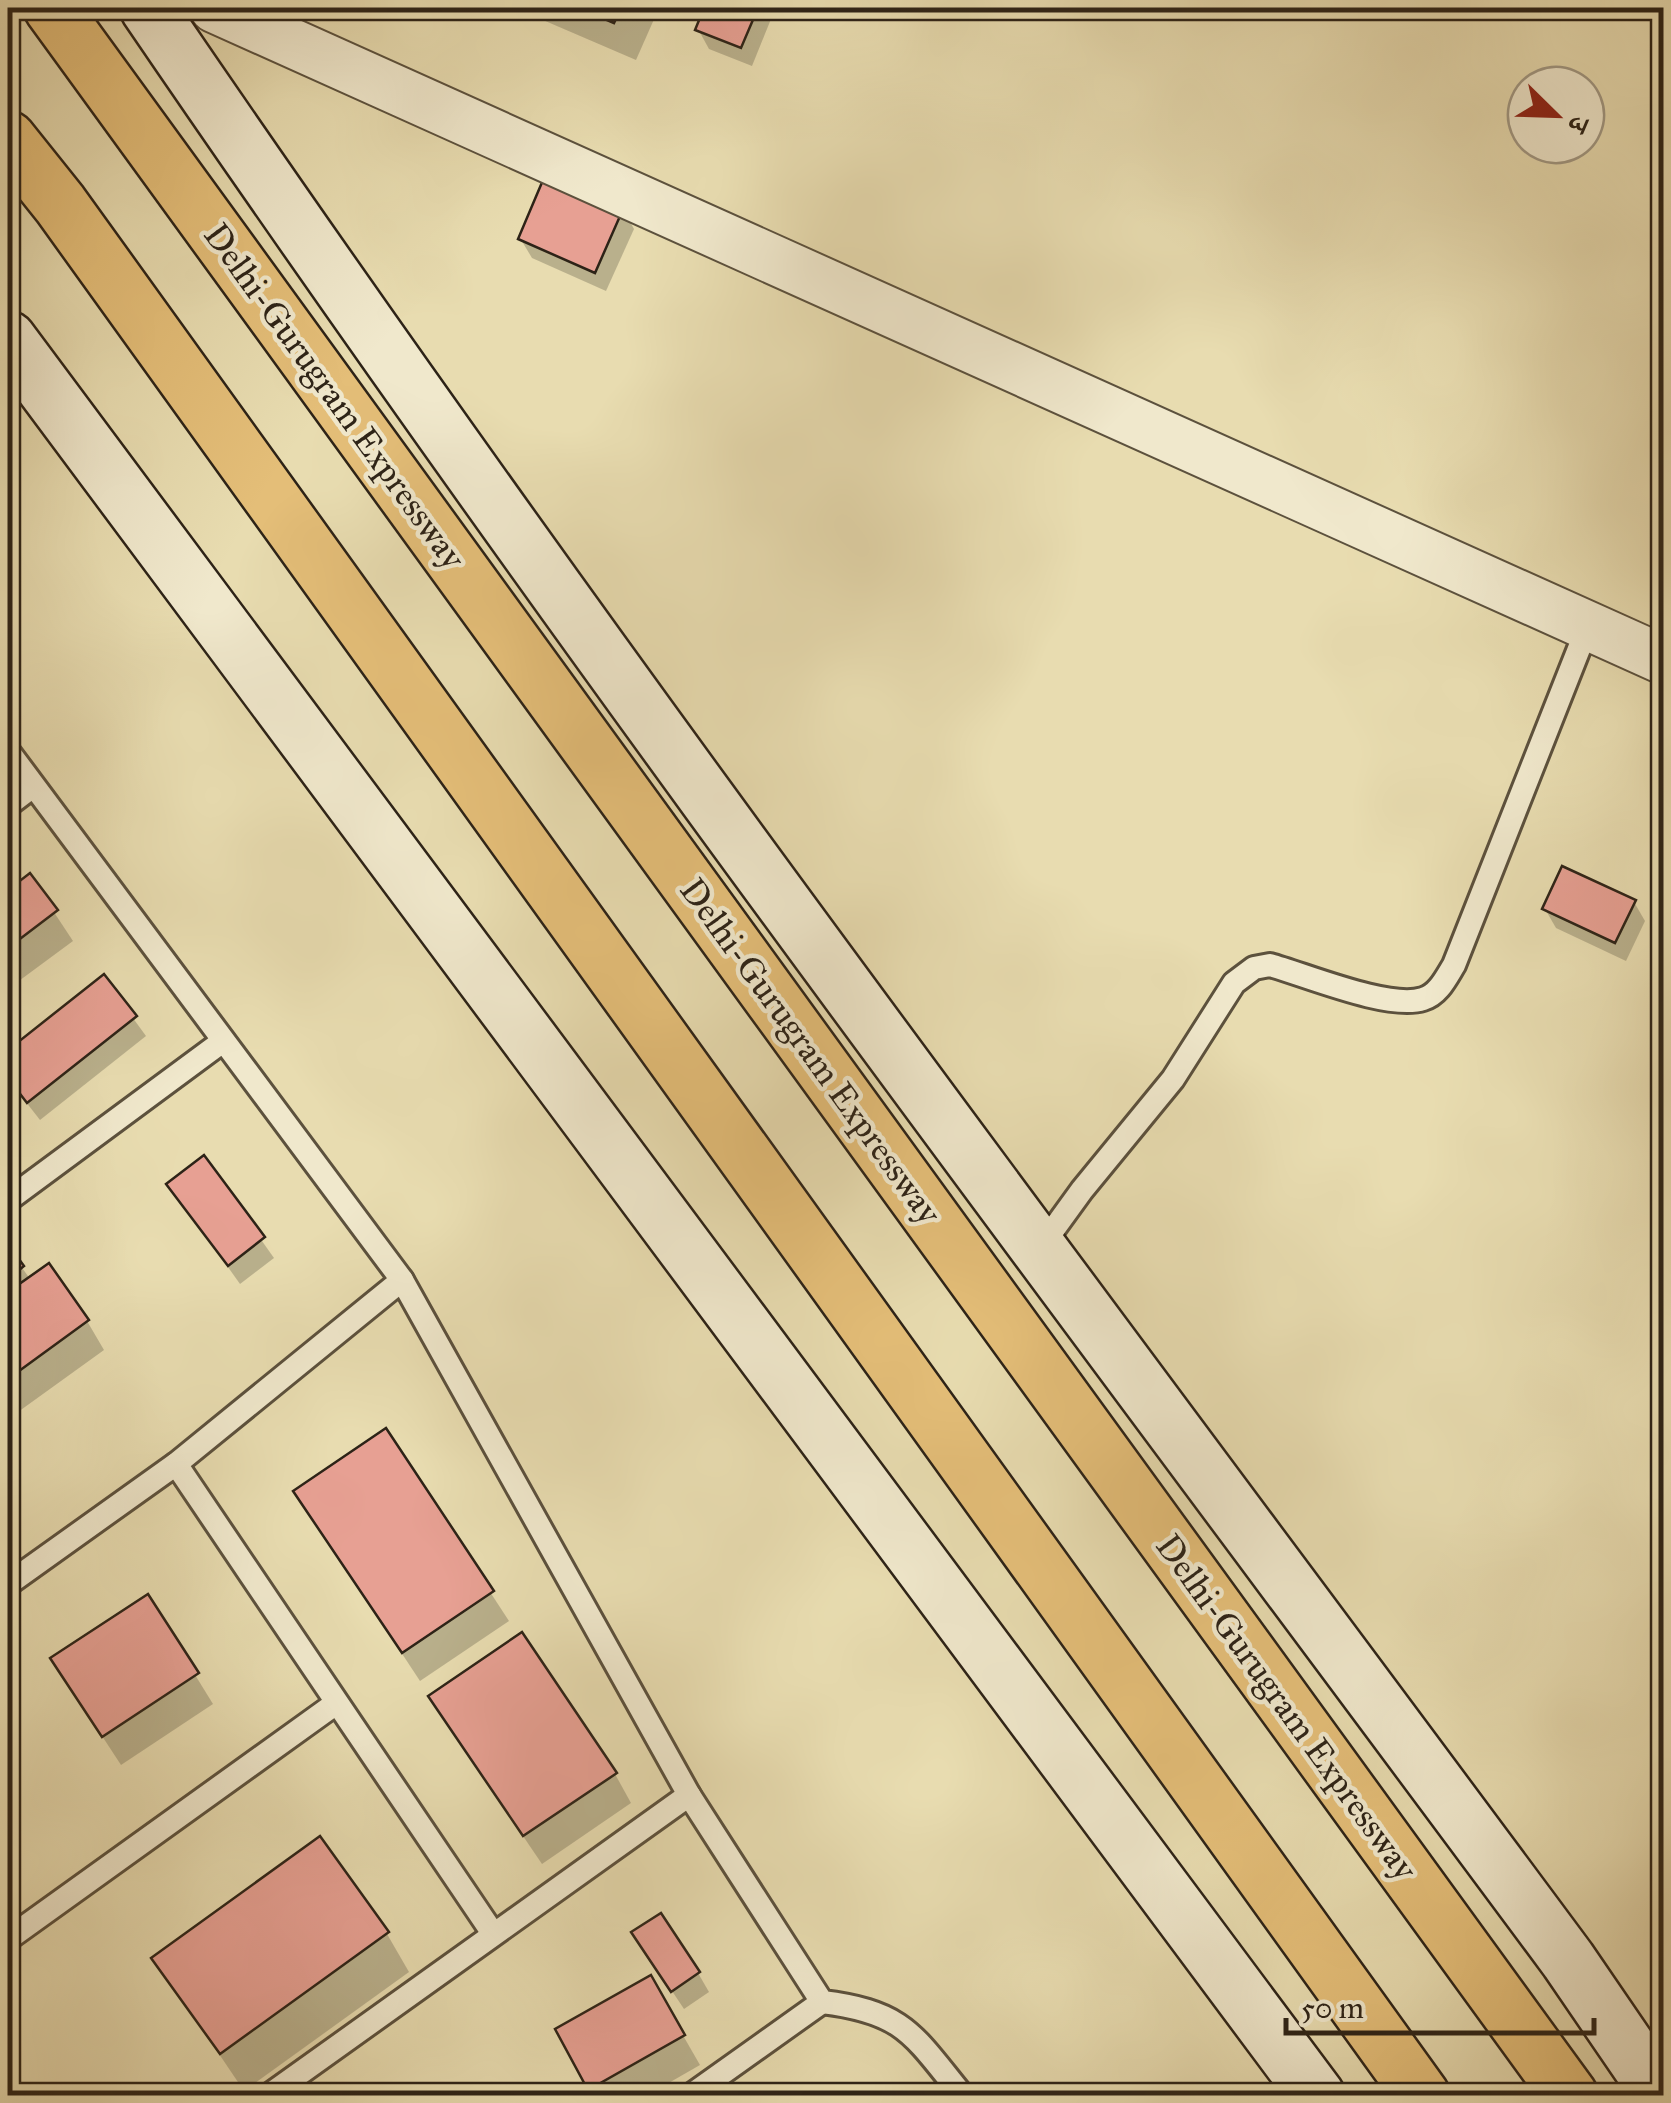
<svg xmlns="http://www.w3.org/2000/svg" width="1671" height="2103" font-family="'IM FELL Great Primer','Noto Serif Devanagari',serif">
<rect width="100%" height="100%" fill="#e8dcb0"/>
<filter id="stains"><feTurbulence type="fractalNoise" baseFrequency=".002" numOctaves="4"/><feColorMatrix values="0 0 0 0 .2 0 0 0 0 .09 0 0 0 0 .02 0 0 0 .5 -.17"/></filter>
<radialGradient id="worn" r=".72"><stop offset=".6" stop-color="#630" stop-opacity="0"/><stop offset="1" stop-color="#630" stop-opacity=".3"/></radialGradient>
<g fill="#0003">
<polygon points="515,8 659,8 636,60"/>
<polygon points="707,8 764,8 771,19 752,66 709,49 698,29"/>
<polygon points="623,209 634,229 606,291 532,258 520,238"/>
<polygon points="30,876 73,941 8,989 8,893"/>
<polygon points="1634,902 1645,921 1626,961 1556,928 1545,909"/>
<polygon points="103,977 146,1036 40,1120 8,1079 8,1053"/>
<polygon points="203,1158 274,1258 240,1284 169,1184"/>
<polygon points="8,1248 30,1279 87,1321 104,1350 18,1412 8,1398"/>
<polygon points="385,1431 509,1621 420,1681 314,1520"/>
<polygon points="147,1597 213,1704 121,1765 70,1687"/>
<polygon points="448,1726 615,1774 631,1803 542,1864"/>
<polygon points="387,1934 409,1972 244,2091 155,1959"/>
<polygon points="646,1952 698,1973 709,1992 684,2009"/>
<polygon points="650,1978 700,2065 646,2096 595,2096 558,2030"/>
</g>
<g fill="#e7a093" stroke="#2d2317" stroke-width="2.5">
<polygon points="579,8 621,8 614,23"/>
<polygon points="704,8 758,8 741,48 695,30"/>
<polygon points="546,173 624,207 595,273 518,239"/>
<polygon points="1562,866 1636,900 1615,943 1542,909"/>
<polygon points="30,873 58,910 8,948 8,890"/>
<polygon points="104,974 137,1016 27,1103 8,1078 8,1050"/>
<polygon points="204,1155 265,1237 228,1266 166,1184"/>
<polygon points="8,1244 24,1266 8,1279"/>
<polygon points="49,1263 89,1320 8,1379 8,1292"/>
<polygon points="386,1428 494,1591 402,1653 293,1491"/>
<polygon points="148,1594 199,1673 102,1737 50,1658"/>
<polygon points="522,1632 617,1773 523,1836 428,1696"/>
<polygon points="320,1836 389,1932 220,2054 151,1958"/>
<polygon points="661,1913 700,1972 671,1992 631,1932"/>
<polygon points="651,1975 685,2035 588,2090 555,2029"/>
</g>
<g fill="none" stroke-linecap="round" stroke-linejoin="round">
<g stroke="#5c513d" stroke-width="28">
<g id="service">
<path d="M8,751L402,1280L689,1795L822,2002C905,2012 913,2035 963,2096"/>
<polyline points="8,805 33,786"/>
<polyline points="8,1200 223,1041"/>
<path d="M1040,1248L1082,1190L1173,1079L1234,983L1254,968L1270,965C1306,975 1389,1010 1423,999C1438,995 1446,978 1454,965L1588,626"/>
<polyline points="176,1464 492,1932"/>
<polyline points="8,1584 176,1464 402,1280"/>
<polyline points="8,1939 335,1704"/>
<polyline points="268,2096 689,1795"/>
<polyline points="690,2096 822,2002"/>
</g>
</g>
<g stroke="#5c513d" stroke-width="52">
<polyline id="minor" points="214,8 1664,660"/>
</g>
<g stroke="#2d2317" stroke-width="60">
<g id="secondary">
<path d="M148,8C601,673 1089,1314 1568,1960L1661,2096"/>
<polyline points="8,339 1317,2096"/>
</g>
</g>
<g stroke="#2d2317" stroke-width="60">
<g id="motorway">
<polyline points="52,8 1570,2096"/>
<polyline points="8,139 60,204 1422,2096"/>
</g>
</g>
<use href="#service" stroke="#f0e8cc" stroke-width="22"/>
<use href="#minor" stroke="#f0e8cc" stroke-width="48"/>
<use href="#secondary" stroke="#f0e8cc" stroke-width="55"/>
<use href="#motorway" stroke="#e4be78" stroke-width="55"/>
</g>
<g text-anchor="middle" stroke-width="9" stroke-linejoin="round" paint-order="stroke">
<g font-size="35" fill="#2d2317" stroke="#f0e8cc">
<text transform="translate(335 396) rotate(54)" y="12">Delhi-Gurugram Expressway</text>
<text transform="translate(811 1051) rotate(54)" y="12">Delhi-Gurugram Expressway</text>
<text transform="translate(1287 1707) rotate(54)" y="12">Delhi-Gurugram Expressway</text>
</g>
</g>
<rect width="1671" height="2103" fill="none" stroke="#e8dcb0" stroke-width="40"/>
<rect x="10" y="10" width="1651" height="2083" fill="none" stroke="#2d2317" stroke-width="5"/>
<rect x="20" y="20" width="1631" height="2063" fill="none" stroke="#2d2317" stroke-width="2.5"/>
<g transform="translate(1556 115) rotate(113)"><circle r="48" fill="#f0e8cc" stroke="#a29984" stroke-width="2.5"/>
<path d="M0-8L18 38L0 25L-18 38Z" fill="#8f2418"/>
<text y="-15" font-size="28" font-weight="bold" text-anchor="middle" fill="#2d2317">उ</text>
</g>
<path d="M1286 2018v15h308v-15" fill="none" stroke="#2d2317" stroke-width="5"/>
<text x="1301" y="2018" font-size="30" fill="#2d2317" stroke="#f0e8cc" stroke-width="8" paint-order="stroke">50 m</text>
<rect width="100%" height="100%" filter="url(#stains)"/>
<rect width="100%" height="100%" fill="url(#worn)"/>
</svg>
